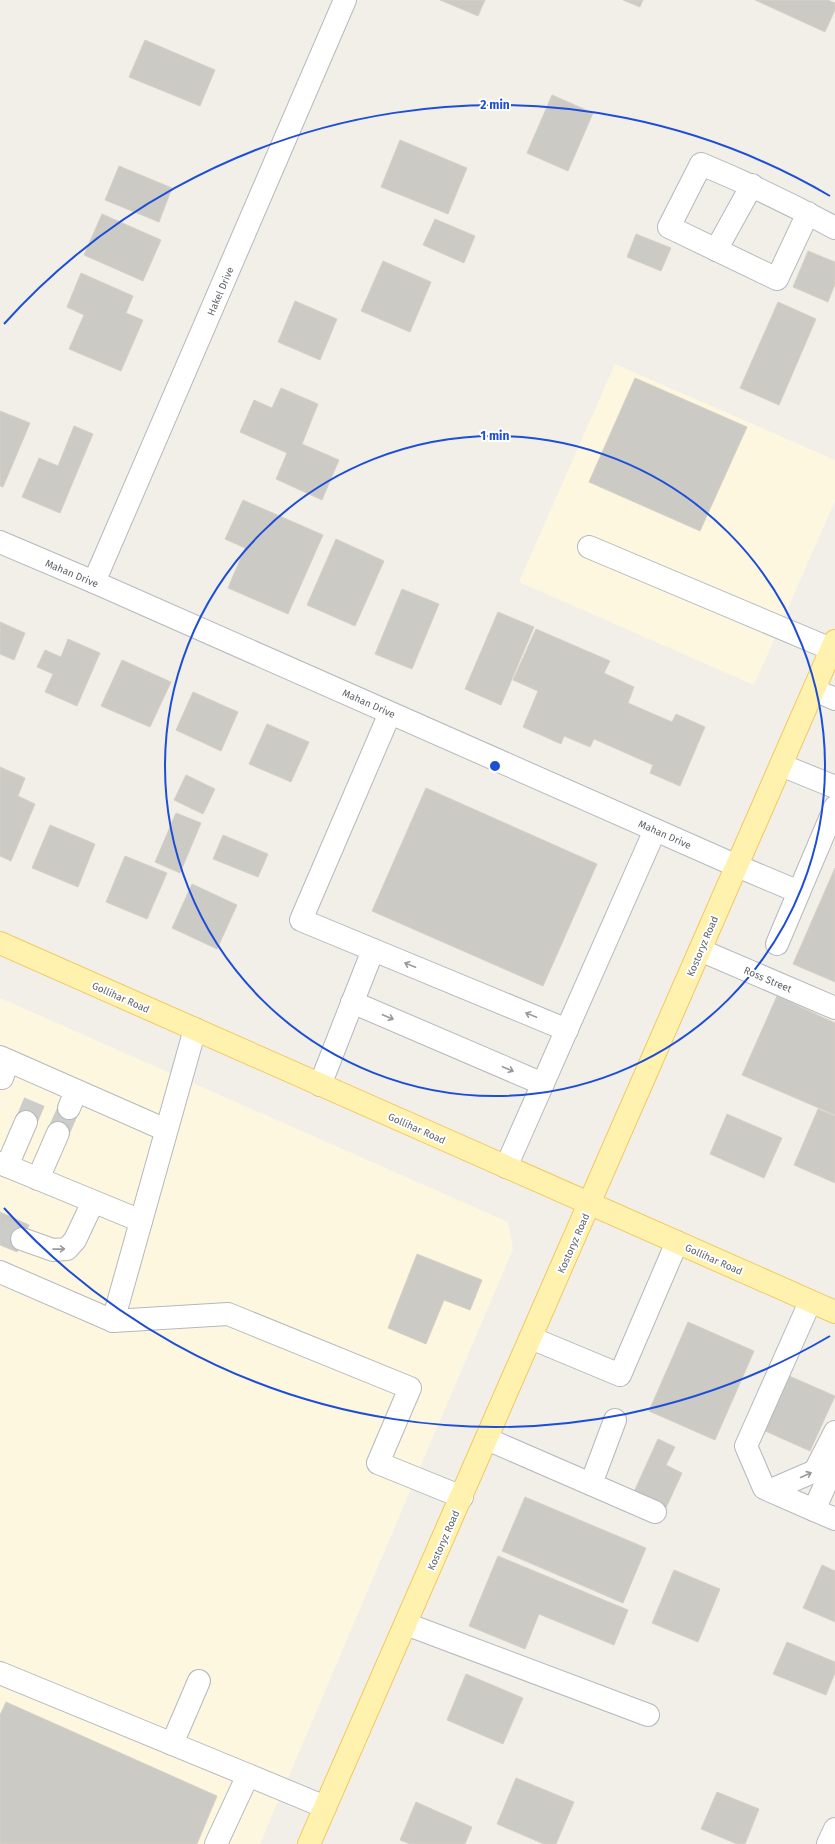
<svg xmlns="http://www.w3.org/2000/svg" width="835" height="1844" font-family="'Fira Sans',sans-serif">
<rect width="100%" height="100%" fill="#f1efe8"/>
<g fill="#fef7e0">
<polygon points="615,364 835,460 835,501 754,685 519,582"/>
<polygon points="0,998 508,1222 513,1249 260,1844 0,1844"/>
</g>
<g fill="#cccac5" stroke="#d6d1c6">
<polygon points="440,0 485,0 478,16"/>
<polygon points="623,0 643,0 640,7"/>
<polygon points="755,0 828,0 835,3 835,10 825,32"/>
<polygon points="145,40 215,70 200,106 129,77"/>
<polygon points="552,95 593,113 568,171 527,153"/>
<polygon points="400,140 467,168 448,214 381,187"/>
<polygon points="119,166 172,188 159,222 105,200"/>
<polygon points="102,214 161,240 143,281 84,255"/>
<polygon points="435,219 475,236 464,263 423,245"/>
<polygon points="636,234 671,248 661,271 627,257"/>
<polygon points="808,251 835,262 835,284 828,302 793,287"/>
<polygon points="383,261 431,282 410,332 361,311"/>
<polygon points="81,273 133,296 126,313 143,320 121,371 69,349 84,315 67,307"/>
<polygon points="295,301 337,319 320,360 278,342"/>
<polygon points="778,302 816,319 779,405 740,388"/>
<polygon points="635,378 747,427 700,531 589,482"/>
<polygon points="281,388 318,404 302,444 339,460 322,500 276,479 287,453 240,432 254,400 272,408"/>
<polygon points="0,411 30,423 3,487 0,486"/>
<polygon points="74,426 93,434 60,513 22,497 39,458 58,466"/>
<polygon points="243,500 323,535 288,614 228,588 245,548 225,539"/>
<polygon points="336,539 384,561 355,626 307,605"/>
<polygon points="402,589 439,604 412,669 375,654"/>
<polygon points="498,612 534,627 501,705 465,689"/>
<polygon points="0,622 25,633 14,660 0,654"/>
<polygon points="536,629 610,661 604,673 634,687 628,703 672,722 676,714 705,727 680,786 650,773 653,765 594,739 590,747 564,736 561,744 523,727 538,691 513,680"/>
<polygon points="68,639 100,653 77,706 45,692 53,674 37,667 45,650 61,657"/>
<polygon points="122,660 171,682 150,727 101,706"/>
<polygon points="193,692 238,712 221,751 176,730"/>
<polygon points="267,724 309,742 291,782 249,764"/>
<polygon points="0,767 25,778 18,796 35,804 11,861 0,856"/>
<polygon points="186,775 215,789 203,814 174,800"/>
<polygon points="426,788 597,864 543,986 372,911"/>
<polygon points="176,813 201,823 180,873 155,862"/>
<polygon points="50,825 95,844 78,887 32,868"/>
<polygon points="223,835 268,854 258,877 213,859"/>
<polygon points="125,856 167,873 147,919 106,902"/>
<polygon points="835,868 835,982 793,964"/>
<polygon points="192,884 237,905 217,949 172,928"/>
<polygon points="777,996 835,1023 835,1115 742,1075"/>
<polygon points="818,1109 835,1116 835,1183 794,1165"/>
<polygon points="727,1114 782,1138 764,1178 710,1154"/>
<polygon points="0,1212 29,1225 17,1252 0,1245"/>
<polygon points="417,1254 482,1280 470,1310 444,1300 426,1344 388,1328"/>
<polygon points="688,1322 754,1351 715,1440 649,1411"/>
<polygon points="787,1375 835,1396 810,1451 763,1430"/>
<polygon points="658,1439 675,1447 666,1465 682,1473 665,1510 633,1494"/>
<polygon points="525,1497 646,1548 623,1603 502,1551"/>
<polygon points="498,1556 628,1610 614,1645 539,1614 525,1649 469,1626"/>
<polygon points="822,1565 835,1571 835,1622 803,1608"/>
<polygon points="674,1570 720,1589 698,1642 652,1623"/>
<polygon points="787,1642 835,1662 835,1673 826,1695 773,1674"/>
<polygon points="466,1674 523,1698 503,1744 447,1720"/>
<polygon points="6,1702 217,1796 197,1844 0,1844 0,1715"/>
<polygon points="516,1778 574,1802 556,1844 544,1844 497,1824"/>
<polygon points="717,1792 759,1809 745,1844 737,1844 701,1829"/>
<polygon points="416,1802 472,1827 465,1844 410,1844 400,1840"/>
</g>
<g fill="none" stroke-linecap="round" stroke-linejoin="round">
<g stroke="#ccccc8" stroke-width="22" stroke-dasharray="22 11" stroke-linecap="butt">
<polyline points="26,1122 38,1093"/>
<polyline points="58,1133 69,1108"/>
<polyline points="0,1228 22,1239"/>
</g>
<g stroke="#b5b8bc" stroke-width="24">
<g id="minor">
<path d="M808,213L777,279L669,227L701,164C747,183 791,204 835,228"/>
<polyline points="716,250 752,185"/>
<polyline points="0,542 94,582 737,866 799,892 835,807"/>
<polyline points="589,547 831,649"/>
<polyline points="94,582 345,0"/>
<polyline points="814,690 835,699"/>
<polyline points="390,713 301,920 567,1030"/>
<polyline points="781,765 835,787"/>
<polyline points="777,944 799,892"/>
<polyline points="700,950 835,1008"/>
<polyline points="352,1002 543,1084"/>
<polyline points="0,1057 166,1130"/>
<polyline points="2,1078 8,1061"/>
<polyline points="320,1085 373,950"/>
<polyline points="69,1108 76,1091"/>
<polyline points="0,1163 141,1221"/>
<polyline points="7,1166 26,1122"/>
<polyline points="506,1167 655,830"/>
<polyline points="38,1179 58,1133"/>
<polyline points="22,1239 53,1250 67,1249 75,1240 93,1202"/>
<polyline points="0,1272 113,1321 228,1314 410,1388 378,1463 462,1497"/>
<polyline points="810,1302 746,1446 764,1488 814,1510 835,1463"/>
<polyline points="113,1321 195,1029"/>
<polyline points="531,1338 620,1375 677,1242"/>
<polyline points="487,1439 655,1512"/>
<polyline points="591,1484 615,1420"/>
<polyline points="771,1490 815,1471 835,1432"/>
<polyline points="814,1510 835,1519"/>
<polyline points="406,1624 648,1715"/>
<polyline points="0,1673 248,1775"/>
<polyline points="172,1744 199,1681"/>
<polyline points="216,1844 248,1775 325,1807"/>
<polyline points="828,1844 835,1829"/>
</g>
</g>
<g stroke="#f2c960" stroke-width="24">
<g id="major">
<polyline points="0,943 835,1312"/>
<polyline points="309,1844 835,641"/>
</g>
</g>
<use href="#minor" stroke="#fff" stroke-width="22"/>
<use href="#major" stroke="#fff2af" stroke-width="22"/>
</g>
<defs><path id="oneway-shaft" d="M-6 0H5M1.5-3L5.5 0L1.5 3" fill="none" stroke-width="1.6" stroke-linecap="round" stroke-linejoin="round"/></defs>
<g stroke="#979a9d">
<use href="#oneway-shaft" transform="translate(410 965) rotate(-158)"/>
<use href="#oneway-shaft" transform="translate(531 1015) rotate(-158)"/>
<use href="#oneway-shaft" transform="translate(388 1017) rotate(23)"/>
<use href="#oneway-shaft" transform="translate(508 1069) rotate(23)"/>
<use href="#oneway-shaft" transform="translate(59 1249) rotate(-1)"/>
<use href="#oneway-shaft" transform="translate(806 1475) rotate(-24)"/>
</g>
<g fill="none" stroke="#1d4ed8" stroke-width="2">
<circle cx="495" cy="766" r="330"/>
<path d="M830 1336A661 661 0 0 1 4 1208M4 324A661 661 0 0 1 830 196"/>
</g>
<g text-anchor="middle" stroke-width="4" stroke-linejoin="round" paint-order="stroke">
<g font-size="10" fill="#5f6368" stroke="#fff">
<text transform="translate(220 291) rotate(-67)" y="4">Hakel Drive</text>
<text transform="translate(72 573) rotate(23)" y="4">Mahan Drive</text>
<text transform="translate(369 703) rotate(24)" y="4">Mahan Drive</text>
<text transform="translate(665 834) rotate(24)" y="4">Mahan Drive</text>
<text transform="translate(702 946) rotate(-67)" y="4">Kostoryz Road</text>
<text transform="translate(768 979) rotate(23)" y="4">Ross Street</text>
<text transform="translate(121 997) rotate(24)" y="4">Gollihar Road</text>
<text transform="translate(417 1128) rotate(24)" y="4">Gollihar Road</text>
<text transform="translate(573 1243) rotate(-66)" y="4">Kostoryz Road</text>
<text transform="translate(714 1259) rotate(24)" y="4">Gollihar Road</text>
<text transform="translate(443 1540) rotate(-66)" y="4">Kostoryz Road</text>
</g>
</g>
<circle cx="495" cy="766" r="6" fill="#1d4ed8" stroke="#fff" stroke-width="2"/>
<g font-size="12" text-anchor="middle" font-weight="bold" fill="#1d4ed8" stroke="#fff" stroke-width="4" stroke-linejoin="round" paint-order="stroke">
<text x="495" y="109">2 min</text>
<text x="495" y="440">1 min</text>
</g>
</svg>
